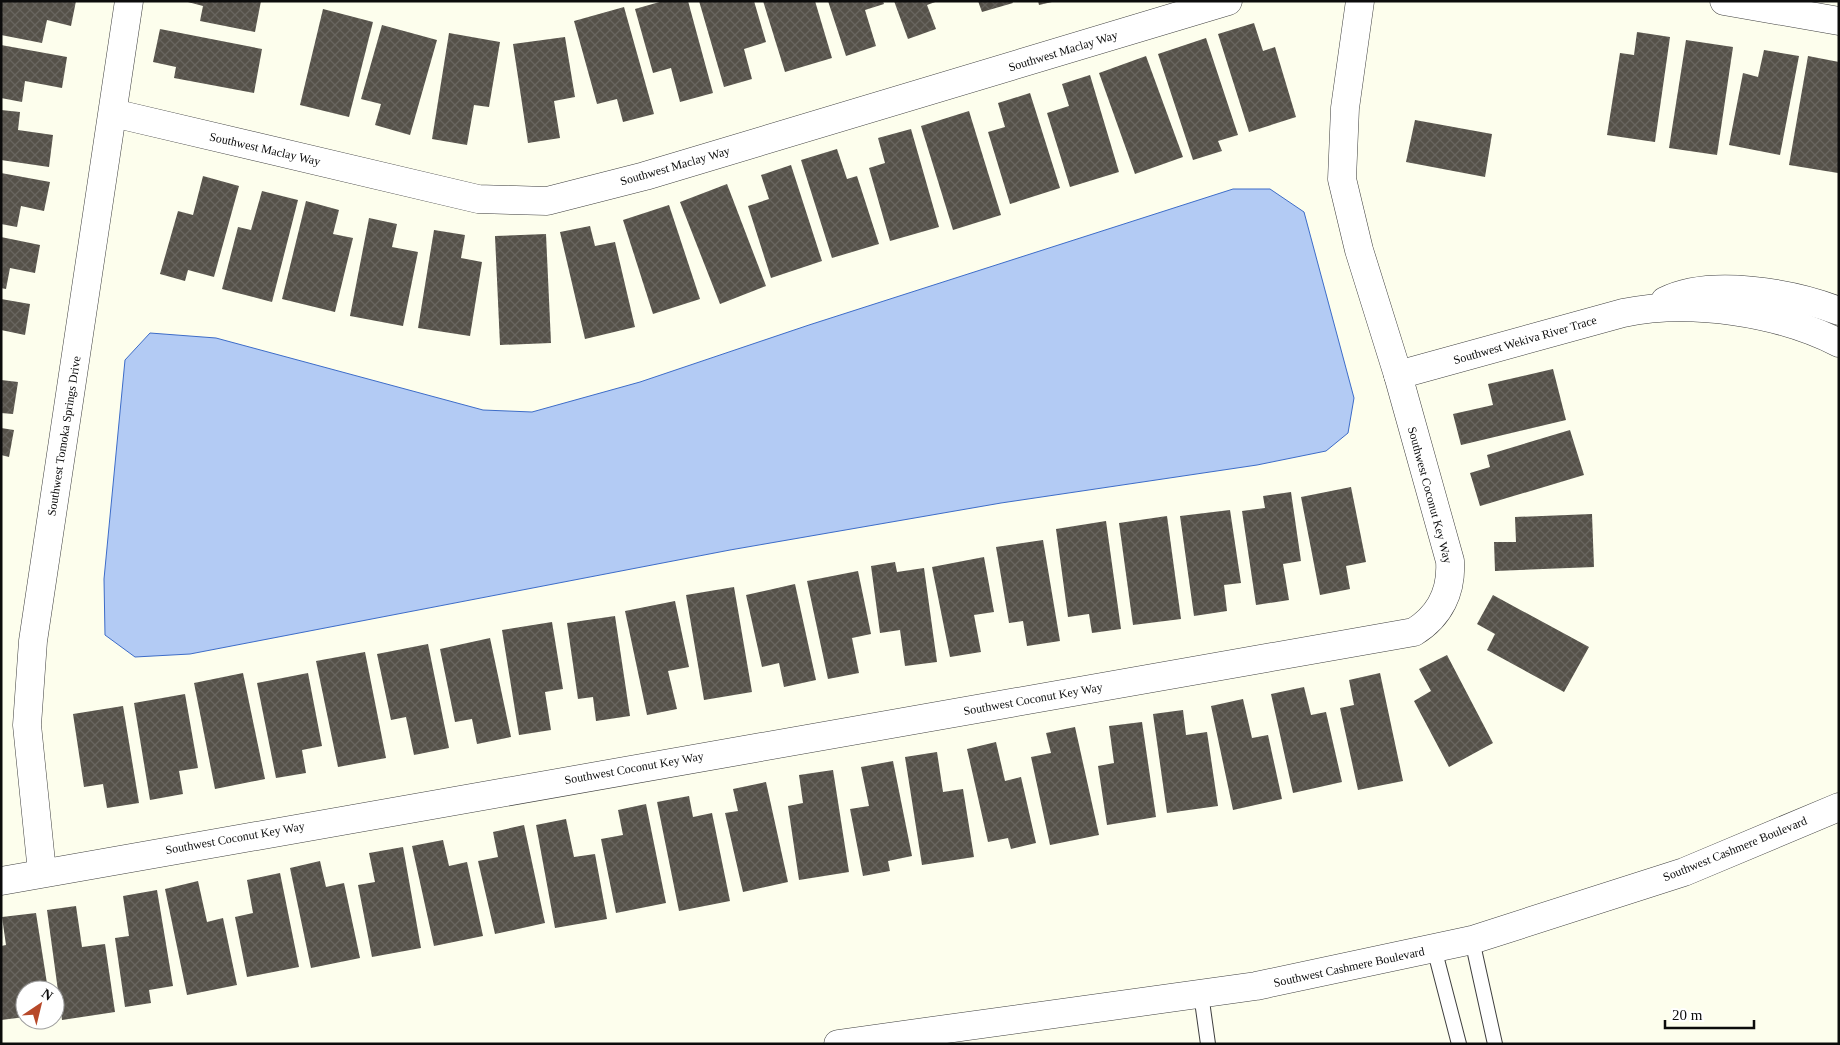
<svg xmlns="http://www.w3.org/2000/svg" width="1840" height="1045" font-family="'Times New Roman',serif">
<defs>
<pattern id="building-cross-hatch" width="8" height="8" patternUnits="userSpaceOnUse" patternTransform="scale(1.25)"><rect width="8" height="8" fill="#555149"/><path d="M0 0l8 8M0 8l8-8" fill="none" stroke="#68655f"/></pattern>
</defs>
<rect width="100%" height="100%" fill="#fdfeed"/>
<polygon fill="#b3cbf4" stroke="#3d6cc8" points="1233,189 1270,189 1304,212 1354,398 1348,433 1326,451 1257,465 1001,503 730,550 190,654 135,657 105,635 104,579 125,360 150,333 216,338 483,410 532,412 640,382 809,325"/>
<g fill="url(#building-cross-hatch)">
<polygon points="1,1 76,1 71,26 47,20 42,43 1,35"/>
<polygon points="184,1 261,1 255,32 200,21 203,6"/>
<polygon points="663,1 688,1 713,93 680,102 671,68 653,73 635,9"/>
<polygon points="699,1 754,1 766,42 744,49 752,79 724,87"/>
<polygon points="763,1 815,1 832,58 785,72"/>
<polygon points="828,1 883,1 884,4 865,10 876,46 846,56"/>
<polygon points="894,1 938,1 927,5 936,29 908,39"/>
<polygon points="978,1 1012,1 1013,3 982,12"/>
<polygon points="1038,1 1052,1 1052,2 1039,5"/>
<polygon points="624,7 654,114 623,122 617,99 597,104 574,21"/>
<polygon points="323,9 373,22 349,117 300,105"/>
<polygon points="1254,23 1263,51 1275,47 1296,117 1249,132 1218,34"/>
<polygon points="382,25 437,40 410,135 375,125 381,104 361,99"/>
<polygon points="160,29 262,49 254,93 174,78 176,67 153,62"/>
<polygon points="1637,32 1670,37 1655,142 1607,135 1620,53 1634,55"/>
<polygon points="449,33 500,42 489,107 474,105 467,145 432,139"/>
<polygon points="565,37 575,97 554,101 560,138 528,143 513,44"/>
<polygon points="1206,38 1238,135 1218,141 1222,151 1193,160 1158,54"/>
<polygon points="1686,40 1733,47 1717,155 1669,148"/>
<polygon points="1,45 67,57 62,88 25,81 22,102 1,98"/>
<polygon points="1764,50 1799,56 1780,155 1729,145 1743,73 1758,77"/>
<polygon points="1146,56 1183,157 1135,174 1099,73"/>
<polygon points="1808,56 1839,62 1838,173 1789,165"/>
<polygon points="1090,75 1119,172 1070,187 1047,113 1069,106 1062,84"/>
<polygon points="1030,93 1060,188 1010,204 988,132 1005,127 998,103"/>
<polygon points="1,110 20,112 18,130 53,135 49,167 1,160"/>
<polygon points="969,111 1001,215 953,230 921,126"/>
<polygon points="1415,120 1492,134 1485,177 1406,162"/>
<polygon points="911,129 939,227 890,241 869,168 885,163 878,138"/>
<polygon points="837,149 847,179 857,176 879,244 832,258 801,160"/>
<polygon points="791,165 822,261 771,278 748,206 769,199 761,175"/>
<polygon points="1,173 50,182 44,211 21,206 17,227 1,224"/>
<polygon points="203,176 239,186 214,277 188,270 185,281 160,274 178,211 193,215"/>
<polygon points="727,184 766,286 720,304 680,202"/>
<polygon points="262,191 298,200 272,302 222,289 238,227 251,230"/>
<polygon points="306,201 339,210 333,234 353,238 335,312 282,299"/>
<polygon points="669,205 700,299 653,314 623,220"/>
<polygon points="369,218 397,224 392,247 418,252 403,326 350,316"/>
<polygon points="590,226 595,246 615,242 635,327 585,339 560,232"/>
<polygon points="434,230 465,235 461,258 482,262 470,336 418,328"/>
<polygon points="546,234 551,343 500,345 495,236"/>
<polygon points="1,237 40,245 35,273 10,268 6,289 1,288"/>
<polygon points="1,299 30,304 25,335 1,330"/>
<polygon points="1553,369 1566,420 1461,445 1453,414 1493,405 1488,384"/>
<polygon points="1,380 18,382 13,414 1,413"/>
<polygon points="1,428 14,430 9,457 1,455"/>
<polygon points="1570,430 1584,475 1480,506 1470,473 1490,467 1487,455"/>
<polygon points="1351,487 1366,562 1346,566 1350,589 1320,595 1301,497"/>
<polygon points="1291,492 1301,561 1283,564 1289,600 1256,605 1242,511 1265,508 1263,496"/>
<polygon points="1230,510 1241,583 1224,585 1227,611 1194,616 1180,516"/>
<polygon points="1592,514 1594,567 1495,571 1494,542 1516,542 1515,517"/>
<polygon points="1167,516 1181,619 1133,625 1119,523"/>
<polygon points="1106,521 1121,629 1092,633 1089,614 1068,617 1056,529"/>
<polygon points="1043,540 1060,641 1027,646 1023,621 1009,623 996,547"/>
<polygon points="984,557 994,612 974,615 981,652 950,657 932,567"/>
<polygon points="895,562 897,572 924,568 937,662 905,666 900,630 880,633 871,566"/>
<polygon points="858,571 871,634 852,638 859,673 828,679 807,581"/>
<polygon points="795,584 816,680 784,687 779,663 762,667 746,595"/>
<polygon points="734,587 752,692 704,700 686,595"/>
<polygon points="1493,595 1589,647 1564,692 1487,650 1495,634 1477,624"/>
<polygon points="675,601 689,667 668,671 677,709 647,715 625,611"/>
<polygon points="615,616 630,716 596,721 593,697 578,699 567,623"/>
<polygon points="552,622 563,689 545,692 551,730 519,735 502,630"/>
<polygon points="490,638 511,737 477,744 472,719 455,722 440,649"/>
<polygon points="428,644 449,748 414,755 406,717 391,720 377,654"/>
<polygon points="365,652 386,758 338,767 316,661"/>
<polygon points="1447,655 1493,743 1449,767 1414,701 1431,691 1419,669"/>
<polygon points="243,673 265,779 215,789 194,683"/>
<polygon points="308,673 322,746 302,750 306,773 276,778 257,683"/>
<polygon points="1380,673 1403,781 1358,790 1340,708 1354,705 1349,680"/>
<polygon points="1304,687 1311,715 1326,712 1342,782 1293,793 1271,694"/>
<polygon points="185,694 198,768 179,771 183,794 150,800 134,703"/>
<polygon points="1243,699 1252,738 1268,735 1282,799 1233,810 1211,706"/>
<polygon points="123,706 139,803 107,808 103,784 84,787 73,714"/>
<polygon points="1183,710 1186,735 1207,732 1218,806 1167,813 1153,714"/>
<polygon points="1142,722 1156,817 1107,825 1098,766 1114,763 1109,726"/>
<polygon points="1075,727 1099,835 1050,845 1031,757 1051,753 1046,733"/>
<polygon points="996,742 1005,781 1021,777 1036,843 1011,849 1008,838 988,842 967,749"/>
<polygon points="937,752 943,792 963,789 974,857 922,865 905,757"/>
<polygon points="893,761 912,856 888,861 890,871 863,876 850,809 869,806 861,767"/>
<polygon points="833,770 849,872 799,880 788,806 803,803 799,775"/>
<polygon points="766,782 788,882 743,892 725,813 738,811 733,789"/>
<polygon points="689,796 693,817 712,813 730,901 679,911 657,802"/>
<polygon points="646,804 666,903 616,913 601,839 623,835 618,810"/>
<polygon points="566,819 574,857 595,854 607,919 555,928 536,825"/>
<polygon points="524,825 545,923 495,934 478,861 498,857 493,832"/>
<polygon points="443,840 449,866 467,862 483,936 434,946 412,846"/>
<polygon points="403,847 421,948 372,957 358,885 375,882 369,853"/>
<polygon points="320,861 326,887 344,883 360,958 311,968 290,868"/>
<polygon points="280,873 299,967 247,977 235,917 253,913 247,880"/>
<polygon points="198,881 207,922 223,918 237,985 187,995 165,889"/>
<polygon points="157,890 173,986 149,990 151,1003 125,1007 115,938 129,936 123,896"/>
<polygon points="76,906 82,947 105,944 115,1012 62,1020 47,910"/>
<polygon points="36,913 48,990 25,990 25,1017 1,1020 1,946 6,945 2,917"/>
</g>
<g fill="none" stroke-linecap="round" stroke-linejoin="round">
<g stroke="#3f3f3f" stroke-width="16">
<g id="service">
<polyline points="1472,940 1495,1044"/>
<polyline points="1434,948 1459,1044"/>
<polyline points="1201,994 1208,1044"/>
</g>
</g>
<g stroke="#3f3f3f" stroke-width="29">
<g id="minor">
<polyline points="1724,1 1839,21"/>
<polyline points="113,113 478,199 547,201 645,176 1228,1"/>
<path d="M1665,301C1710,278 1793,293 1839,311"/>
<path d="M1398,375L1623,313C1690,299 1778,312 1839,343"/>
<polyline points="42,872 27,725 33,641 129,1"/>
<path d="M1,881L1414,632C1440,616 1452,591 1450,561L1398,375L1359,250L1342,179L1345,108L1360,1"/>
</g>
</g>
<g stroke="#3f3f3f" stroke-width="29">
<polyline id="tertiary" points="838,1044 1256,986 1472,940 1684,872 1839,807"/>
</g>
<use href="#service" stroke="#fff" stroke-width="14"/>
<use href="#minor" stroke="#fff" stroke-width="28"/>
<use href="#tertiary" stroke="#fff" stroke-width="28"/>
</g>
<g text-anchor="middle" stroke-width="5" stroke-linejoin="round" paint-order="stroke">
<g font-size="12" fill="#0c0c0c" stroke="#fff">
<text transform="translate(1063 51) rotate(-17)" y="4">Southwest Maclay Way</text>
<text transform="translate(265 149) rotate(13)" y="4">Southwest Maclay Way</text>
<text transform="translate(675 166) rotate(-16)" y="4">Southwest Maclay Way</text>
<text transform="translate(1525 340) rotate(-16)" y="4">Southwest Wekiva River Trace</text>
<text transform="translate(64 436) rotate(-81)" y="4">Southwest Tomoka Springs Drive</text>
<text transform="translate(1430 495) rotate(75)" y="4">Southwest Coconut Key Way</text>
<text transform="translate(1033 699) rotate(-10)" y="4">Southwest Coconut Key Way</text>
<text transform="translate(634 768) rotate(-10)" y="4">Southwest Coconut Key Way</text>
<text transform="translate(235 838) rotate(-10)" y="4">Southwest Coconut Key Way</text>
<text transform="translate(1735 849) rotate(-22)" y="4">Southwest Cashmere Boulevard</text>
<text transform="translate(1349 967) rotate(-12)" y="4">Southwest Cashmere Boulevard</text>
</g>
</g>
<rect width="1840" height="1045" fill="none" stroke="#0c0c0c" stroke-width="5"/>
<g transform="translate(40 1005) rotate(35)"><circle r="24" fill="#ffffff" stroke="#9e9e9e"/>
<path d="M0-4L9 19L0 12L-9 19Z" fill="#b7492a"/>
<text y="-8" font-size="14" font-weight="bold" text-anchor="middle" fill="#0c0c0c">N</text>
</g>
<path d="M1665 1020v8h89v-8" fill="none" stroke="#0c0c0c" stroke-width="2.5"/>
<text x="1672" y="1020" font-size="15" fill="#0c0c0c" stroke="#ffffff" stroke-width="4" paint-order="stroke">20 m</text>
</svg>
